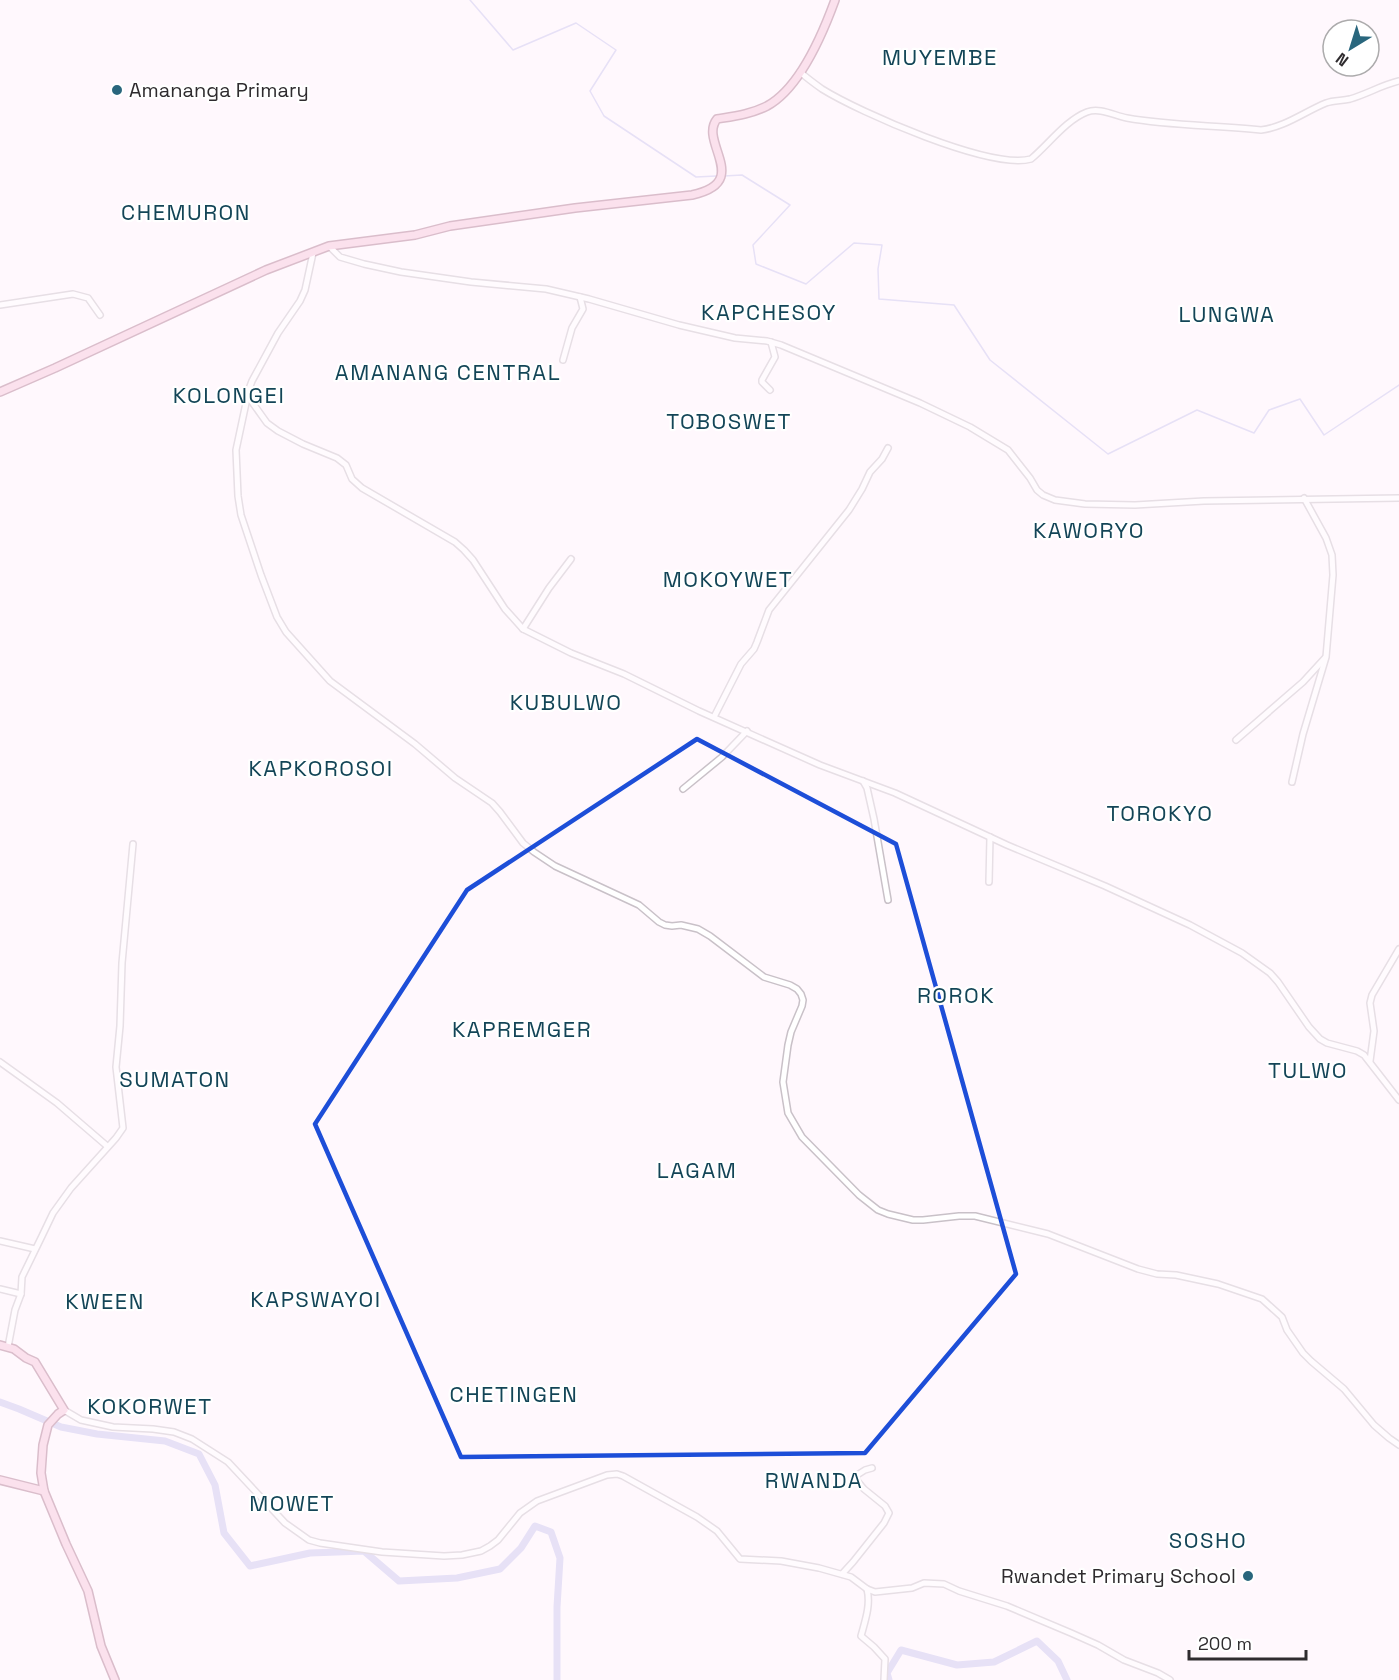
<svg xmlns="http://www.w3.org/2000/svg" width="1399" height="1680" font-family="'Space Grotesk',sans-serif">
<rect width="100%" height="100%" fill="#fff8fd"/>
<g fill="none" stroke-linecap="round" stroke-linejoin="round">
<g stroke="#c9c5ee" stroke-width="1.5">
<polyline points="470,0 513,50 576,23 616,50 590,91 604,116 696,177 716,176"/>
<polyline points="724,176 742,175 790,205 753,245 756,264 806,284 854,243 882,245 878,269 879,299 954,305 990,360 1108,454 1197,410 1254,433 1269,410 1300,399 1324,435 1399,385"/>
</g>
<g stroke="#c9c5ee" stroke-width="7">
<polyline points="0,1402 19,1409 61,1427 97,1434 165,1441 199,1454 215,1485 224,1533 250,1566 310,1553 364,1551 399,1581 457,1578 500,1569 521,1548 535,1526 551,1532 560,1558 557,1607 557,1680"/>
<polyline points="889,1680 887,1673 901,1650 957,1665 994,1662 1037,1641 1058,1661 1067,1680"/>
</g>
<g stroke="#c9c1c8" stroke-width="8">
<g id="minor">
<path d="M800,72C807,78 815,84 822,89C859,112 990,170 1031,159C1048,145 1066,120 1087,112C1100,107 1115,116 1127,118C1171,126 1216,125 1261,130C1285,127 1304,112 1326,103C1334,100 1342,101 1350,99C1367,94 1382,85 1399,81"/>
<polyline points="329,246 340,257 364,264 401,272 471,282 546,289 589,299 679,325 735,338 767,341 781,345 920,403 970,427 1008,450 1030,478 1037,490 1043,495 1055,500 1085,504 1135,505 1204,501 1399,498"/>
<polyline points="313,253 305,290 300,301 278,333 252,381 249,389 252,402 267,423 278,431 303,444 337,458 346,465 352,479 362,488 455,542 464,550 473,560 505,609 523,629 571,653 624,674 699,711 820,765 895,793 1007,845 1105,886 1190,925 1242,953 1270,973 1278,982 1309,1027 1320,1039 1327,1043 1357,1051 1364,1055 1399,1100"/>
<polyline points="0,305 73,294 88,298 100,315"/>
<polyline points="563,360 572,328 583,309 580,297"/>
<polyline points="249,389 236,450 238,496 241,515 261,575 277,617 286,632 330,681 415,744 455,778 492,803 500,812 523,843 534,852 555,866 639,905 659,922 665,925 672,926 681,925 698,929 710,936 764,977 790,985 797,989 801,994 803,1000 802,1006 791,1032 788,1045 783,1082 788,1113 802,1137 859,1195 878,1210 888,1214 913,1220 923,1220 959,1216 975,1216 1048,1234 1138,1269 1157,1274 1176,1275 1218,1284 1262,1299 1282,1317 1287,1330 1303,1353 1311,1361 1344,1389 1374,1425 1389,1438 1399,1445"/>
<polyline points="770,390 762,382 762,380 775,357 771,342"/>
<polyline points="523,629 549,588 571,559"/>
<polyline points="714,717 741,664 754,649 757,642 769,610 849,510 862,489 870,472 882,459 888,448"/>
<polyline points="1236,740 1303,682 1325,658"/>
<polyline points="863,781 867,788 874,819 888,900"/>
<polyline points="1292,782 1303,734 1326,657 1333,575 1332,555 1326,538 1304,498"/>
<polyline points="683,789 722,757 747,731"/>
<polyline points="989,882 990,837"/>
<polyline points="1370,1061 1374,1031 1370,1003 1372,995 1399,949"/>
<polyline points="0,1062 57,1103 107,1146"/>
<polyline points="0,1241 35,1249"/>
<polyline points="0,1289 21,1294"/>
<polyline points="8,1347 15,1310 21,1294 22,1277 42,1236 53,1213 71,1188 116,1138 123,1128 116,1067 120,1026 122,963 133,844"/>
<polyline points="64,1410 81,1420 113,1427 153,1429 174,1432 192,1439 228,1462 285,1523 309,1540 320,1543 382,1552 444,1556 462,1555 481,1551 490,1546 498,1540 520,1513 537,1501 607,1475 617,1474 623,1476 697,1517 717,1531 740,1559 781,1561 819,1568 851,1577 867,1589 875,1592 912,1588 924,1583 944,1584 959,1591 1007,1606 1071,1633 1098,1645 1124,1660 1158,1673 1170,1680"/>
<polyline points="842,1574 853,1562 884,1523 889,1513 885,1506 864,1489 854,1477 865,1470 872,1468"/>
<path d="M867,1589C871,1605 865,1621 861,1636L874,1647L885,1659L884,1680"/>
</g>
</g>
<g stroke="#ad778e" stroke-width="10">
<g id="major">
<path d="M0,392L55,368L266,270L329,246L415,235L450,226L575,208L692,195C753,182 698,142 717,119C735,116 751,114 767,106C800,88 823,33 835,0"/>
<polyline points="0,1345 14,1349 26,1358 35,1362 64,1410 58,1414 48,1425 43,1445 41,1473 44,1491 66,1544 88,1591 101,1646 115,1680"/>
<polyline points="0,1480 44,1491"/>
</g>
</g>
<use href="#minor" stroke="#fff" stroke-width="5"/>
<use href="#major" stroke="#f7c5da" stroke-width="7"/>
</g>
<path d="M0 0H1399V1680H0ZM697,739L896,844L1016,1274L865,1453L461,1457L315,1124L467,890Z" fill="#fff8fd" fill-opacity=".55" fill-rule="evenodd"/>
<path fill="none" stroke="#1d4ed8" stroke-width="4.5" stroke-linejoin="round" d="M697,739L896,844L1016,1274L865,1453L461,1457L315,1124L467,890Z"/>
<g fill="#29667d" stroke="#fff" stroke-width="2">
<circle cx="117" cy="90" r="6"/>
<circle cx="1248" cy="1576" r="6"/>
</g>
<g text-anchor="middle" stroke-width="4.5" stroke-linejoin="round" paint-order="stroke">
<g font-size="20" fill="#2f2c2f" stroke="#fff" text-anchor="start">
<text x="129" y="97">Amananga Primary</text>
<text x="1236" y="1583" text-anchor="end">Rwandet Primary School</text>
</g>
<g font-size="22" letter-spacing="1.5" fill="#134557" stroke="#fff">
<text x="940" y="65">MUYEMBE</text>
<text x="186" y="220">CHEMURON</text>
<text x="769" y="320">KAPCHESOY</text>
<text x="1227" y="322">LUNGWA</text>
<text x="448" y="380">AMANANG CENTRAL</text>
<text x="229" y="403">KOLONGEI</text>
<text x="729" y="429">TOBOSWET</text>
<text x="1089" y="538">KAWORYO</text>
<text x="728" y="587">MOKOYWET</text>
<text x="566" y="710">KUBULWO</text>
<text x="321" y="776">KAPKOROSOI</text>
<text x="1160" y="821">TOROKYO</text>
<text x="956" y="1003">ROROK</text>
<text x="522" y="1037">KAPREMGER</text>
<text x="1308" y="1078">TULWO</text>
<text x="175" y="1087">SUMATON</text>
<text x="697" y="1178">LAGAM</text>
<text x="316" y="1307">KAPSWAYOI</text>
<text x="105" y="1309">KWEEN</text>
<text x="514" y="1402">CHETINGEN</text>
<text x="150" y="1414">KOKORWET</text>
<text x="814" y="1488">RWANDA</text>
<text x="292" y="1511">MOWET</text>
<text x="1208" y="1548">SOSHO</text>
</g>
</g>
<g transform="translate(1351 48) rotate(218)"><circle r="28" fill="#ffffff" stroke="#acabac" stroke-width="1.5"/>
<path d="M0-4.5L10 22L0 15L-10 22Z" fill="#29667d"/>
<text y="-9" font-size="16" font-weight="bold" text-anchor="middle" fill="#2f2c2f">N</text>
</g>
<path d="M1189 1650v9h117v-9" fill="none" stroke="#2f2c2f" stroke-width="3"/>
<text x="1198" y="1650" font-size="18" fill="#2f2c2f" stroke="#ffffff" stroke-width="4.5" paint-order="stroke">200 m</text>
</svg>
